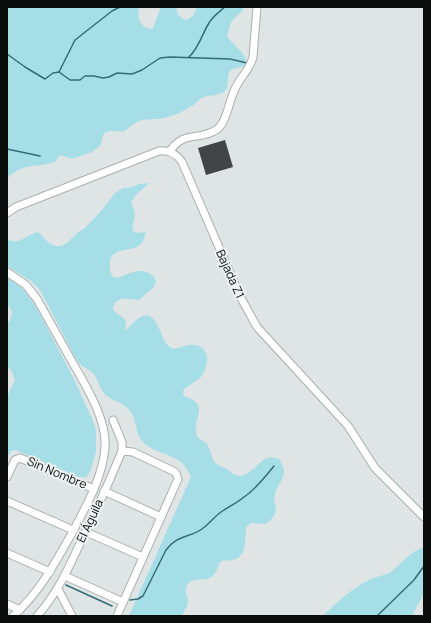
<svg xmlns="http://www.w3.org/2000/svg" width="431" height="623" font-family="Manrope,sans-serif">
<rect width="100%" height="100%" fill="#dfe4e5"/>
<g fill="#a5dee7">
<path d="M7,7H139C137,17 139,26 150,29L153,28L161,7H176L178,15L185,20C193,18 194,14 197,7H244L242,11L231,22L227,36C233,46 244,50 247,63L245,66L230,70C226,76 230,85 225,91C219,97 209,94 202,98C199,99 197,102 195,104C186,110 174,116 164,118C155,120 145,118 137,122C132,124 129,129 125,131C118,133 114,128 104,133L100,146L92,152L72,159L60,155L55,162C38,168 21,162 7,179Z"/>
<path d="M149,183L136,195L131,202C132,206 135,211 135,215C135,222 130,225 134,232L138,233L146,232C145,235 144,240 142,243C132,255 107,243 110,269C110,272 111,276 114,277C121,281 134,266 149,273C153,275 155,278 156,282L154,287L139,300C129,300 115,294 113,309C119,319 129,314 125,331C130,327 134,321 139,318C157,305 160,341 170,347C176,351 182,346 188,345C200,343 209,351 207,362C204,379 196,381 184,389L183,392L184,396C212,406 191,416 197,436C200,440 206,442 208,446C212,452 211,461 218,465C221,467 224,467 227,469C231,472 234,476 240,476C255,475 263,449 280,460C289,477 280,479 275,493C271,506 284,509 266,524L251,523L246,527C245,536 247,551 238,558C233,561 227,560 221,561C218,566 216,574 211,577C204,582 193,577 188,584C183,590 188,596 188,602C187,608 184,612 181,616H129L191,477C181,451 160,458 143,442C135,433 137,420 130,411C124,403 115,402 107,396C99,390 99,380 93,373C90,370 85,368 82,366C79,363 77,360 75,357L40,290L31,281L7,266V239C19,246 26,235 38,232L49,243L55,246H61L67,243L77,233L84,229L102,210L115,193L123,188H129L140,184Z"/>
<polygon points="7,277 23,289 35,305 75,381 93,421 96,431 96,452 90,472 86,477 79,477 16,450 11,451 7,458 7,397 15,380 11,370 7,367 7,324 10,321 12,311 7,304"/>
<path d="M424,547V593L412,616H323C337,602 351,589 369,580C376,576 385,576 392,571C403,562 410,552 424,547Z"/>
</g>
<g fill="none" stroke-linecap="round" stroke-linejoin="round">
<g stroke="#356d76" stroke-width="1.5">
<polyline points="7,54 25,67 45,79 53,73 59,72 70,80 80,80 85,76 94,76 103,78 109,77 117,73 132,74 142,70 160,58 170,57 230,59 247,63"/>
<path d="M189,57C199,48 202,34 209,23C213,16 219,12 225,7"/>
<polyline points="59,72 75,40 112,11 120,7"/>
<polyline points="7,149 40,156"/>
<polyline points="66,585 112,606"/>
<path d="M130,600L138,599L143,596L166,550C177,535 189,538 202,529C209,524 214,517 221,512C228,507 237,503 244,497C256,489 265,477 274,466"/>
<polyline points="377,616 414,580 424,566"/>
</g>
</g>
<polygon fill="#414546" points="225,140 233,167 206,175 198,148"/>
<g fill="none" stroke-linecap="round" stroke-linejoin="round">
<g stroke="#aaafb0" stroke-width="9">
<g id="minor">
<path d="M170,151C184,130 199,141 216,130C227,123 229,100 235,89C240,77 250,70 253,57L257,7"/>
<path d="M7,213L16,207L159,151C169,150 176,153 182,162L241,298L257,327L348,426L375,468L424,517"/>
<path d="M7,272L26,285L37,299C48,319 59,338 70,358C84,383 107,418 105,447C103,478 85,508 71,535C53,566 40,592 13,616"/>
<polyline points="7,477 15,460 20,458 94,489"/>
<polyline points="104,491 161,517"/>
<polyline points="7,501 73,530"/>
<polyline points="86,532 143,557"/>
<polyline points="7,553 50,572"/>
<polyline points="65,576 123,602"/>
<polyline points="58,589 72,616"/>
<polyline points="7,604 20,610"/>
<path d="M37,616C58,593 70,565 83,537C97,509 110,480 122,451V442L113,420"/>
<polyline points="117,616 178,479 176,473 173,471 133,452 122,451"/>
</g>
</g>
<use href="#minor" stroke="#fff" stroke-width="7"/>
</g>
<g text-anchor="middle" stroke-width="4" stroke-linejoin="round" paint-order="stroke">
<g font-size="12" fill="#0a0c0c" stroke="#edf2f2">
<text transform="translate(230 274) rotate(66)" y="4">Bajada Z1</text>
<text transform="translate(57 473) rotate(23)" y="4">Sin Nombre</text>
<text transform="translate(90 521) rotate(-65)" y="4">El Águila</text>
</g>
</g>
<rect width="431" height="623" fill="none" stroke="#0a0c0c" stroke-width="16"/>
</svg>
